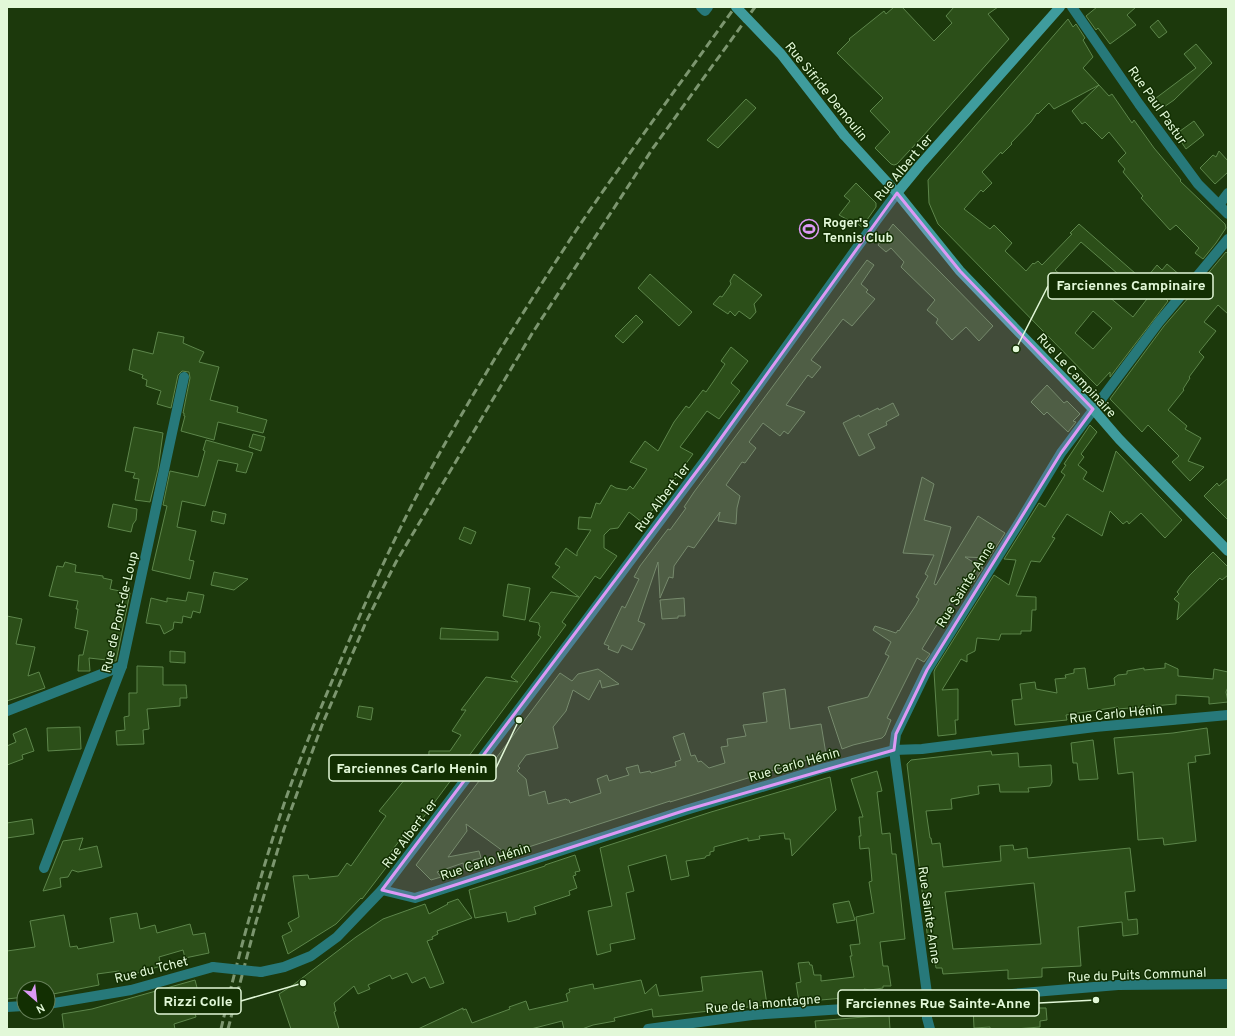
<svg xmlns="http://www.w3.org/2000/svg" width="1235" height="1036" font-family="Overpass,sans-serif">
<rect width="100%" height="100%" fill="#1c390c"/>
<g fill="#2c4f19" stroke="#5d864b" fill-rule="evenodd">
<polygon points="894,7 902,7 934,41 952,23 946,16 954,7 998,7 988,14 1009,39 923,136 897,164 894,165 891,164 875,148 890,132 870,111 883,98 837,53 850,40 849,39 884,11 886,14"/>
<polygon points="1097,7 1136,7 1127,15 1136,25 1110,44 1098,28 1096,30 1086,16"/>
<path d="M1068,19L1073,27L1076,24L1085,38L1083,40L1093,57L1083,68L1099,85L1054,109L1049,103L1038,114L1037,113L1031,122L1011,143L1012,144L1002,154L1001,152L982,172L992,183L983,192L981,190L964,209L990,229L994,225L1012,243L1005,251L1026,271L1033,263L1034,264L1038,261L1042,265L1072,234L1070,233L1079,224L1144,281L1157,265L1162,270L1167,264L1181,276L1163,296L1168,301L1110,377V372L1097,386L938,224L929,203L928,180ZM1081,242L1147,299L1133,317L1096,286L1087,298L1055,270ZM1093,311L1112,328L1093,349L1075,333Z"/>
<polygon points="1158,20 1167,32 1159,38 1150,27"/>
<polygon points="1196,44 1212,63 1174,100 1158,111 1152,101 1196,68 1184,54"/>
<polygon points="1099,85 1109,96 1112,94 1132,123 1134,120 1154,148 1181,180 1180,181 1225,224 1226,228 1216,243 1203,259 1195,253 1199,248 1176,225 1170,230 1141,198 1143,196 1123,172 1125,169 1118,161 1126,153 1109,132 1102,139 1085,122 1082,124 1072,111"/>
<polygon points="746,99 756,108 718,148 707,140"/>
<polygon points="1194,121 1204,135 1186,149 1176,134"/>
<polygon points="1219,151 1228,161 1228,172 1215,184 1200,168 1213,155 1216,157"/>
<polygon points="856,183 876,203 876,207 862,227 851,220 850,221 839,215 850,201 844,196"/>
<polygon points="893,224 993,326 979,341 966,327 952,340 936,323 938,319 927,310 935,300 901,267 904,262 891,248 886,252 878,245"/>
<polygon points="1226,252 1228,254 1228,314 1218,305 1204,322 1216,331 1199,352 1204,357 1189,377 1190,378 1183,389 1184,390 1168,410 1187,426 1185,429 1201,438 1188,461 1204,467 1190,481 1172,462 1179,456 1148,425 1142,432 1110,399 1164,326 1196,289 1195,289"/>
<polygon points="867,260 874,265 861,284 868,290 866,292 875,299 852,326 843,319 811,360 821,367 812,378 808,375 786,405 805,412 788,434 784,431 780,436 763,423 749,442 756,448 745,463 742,462 726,485 740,496 737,508 736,524 718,521 720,512 694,548 688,546 674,566 673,578 669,577 660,598 658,562 638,621 645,624 632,650 622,645 618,653 608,649 609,646 604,644 622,606 625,608 639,579 634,577 640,566 668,529 670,530 686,508 684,507 694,492"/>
<polygon points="650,274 692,312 679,326 638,288"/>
<polygon points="734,274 762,295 754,304 756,312 750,319 739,311 735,316 730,311 728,314 713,304 720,296 722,297 731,284 730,281"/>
<polygon points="636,315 643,322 623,343 615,336"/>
<polygon points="158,332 184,337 183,343 204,352 199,362 219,367 210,400 238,407 237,412 267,420 263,433 218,422 214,440 181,431 185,416 184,416 184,413 183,413 190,378 189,372 182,371 178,375 171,408 157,404 161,391 146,386 147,380 142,378 143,375 129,370 133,349 153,354"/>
<polygon points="731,347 748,361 731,383 740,391 719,419 707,411 680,447 693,454 643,523 629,512 618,528 610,529 604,535 604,548 617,556 600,579 595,576 562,622 566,625 411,834 407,831 390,853 395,856 362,899 361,898 336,924 288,954 282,936 292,931 288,923 299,917 293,876 308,875 309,879 338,876 347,863 351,866 386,816 379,811 410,773 420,773 422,772 428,773 429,751 450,751 461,735 452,731 466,710 461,710 486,677 518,682 511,677 541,637 538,635 540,626 539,625 539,623 529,621 551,592 579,597 552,577 560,567 555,564 566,548 577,556 577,552 591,530 578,529 579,517 591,518 596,503 600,504 611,485 616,488 627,490 630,486 633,489 647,469 630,462 645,441 658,451 674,422 686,406 689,408 703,390 706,392 713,382 725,364 721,361"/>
<polygon points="1047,385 1064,403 1067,401 1080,414 1073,421 1076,422 1068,432 1047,412 1044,415 1031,402"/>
<polygon points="893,403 899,415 886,422 887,425 868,434 875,448 859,456 843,423 859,415 860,417 878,408 879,410"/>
<polygon points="1090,425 1097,432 1081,454 1084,457 1078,465 1087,472 1083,479 1103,492 1116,451 1182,520 1165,538 1141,513 1129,524 1127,521 1123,524 1110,511 1102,536 1067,514 1052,537 1055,538 1040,562 1031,561 1016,596 1036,597 1036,610 1032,610 1031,631 1021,631 1021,634 1001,634 999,640 977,638 975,651 967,655 967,662 961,659 942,690 958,689 958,720 955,720 956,734 938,736 934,672 935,669 994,575 1009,585 1016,560 1004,559 1039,503 1045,507 1065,475 1061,472 1066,465 1064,464"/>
<polygon points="134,427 163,433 158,469 150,502 135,500 139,479 133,478 135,473 125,471"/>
<polygon points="253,434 265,437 261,451 249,447"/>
<polygon points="206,440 253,453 246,473 236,471 238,464 218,460 205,506 182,501 177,527 196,531 189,560 194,561 190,579 152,570 167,506 163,505 170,471 198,477 205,451 203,450"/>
<polygon points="922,477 934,484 924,520 951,527 934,584 936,585 978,516 1005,533 989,558 965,557 983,568 974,582 966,577 922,649 930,654 924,662 917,658 887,718 891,720 885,735 882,738 853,745 842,749 828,707 868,697 889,656 885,654 891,642 873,630 875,626 896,633 898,630 899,631 916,605 919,599 916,597 928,576 925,574 934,555 903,553"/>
<polygon points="1228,478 1228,520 1204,496 1217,483 1219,486"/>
<polygon points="113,504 137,509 136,520 133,524 131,532 108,527"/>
<polygon points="213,511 226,514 224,524 211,521"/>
<polygon points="464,527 476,532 471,544 459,539"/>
<polygon points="1213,552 1228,567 1228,575 1222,580 1220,578 1177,620 1179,603 1174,599 1179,594 1177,592 1189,576"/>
<polygon points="65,562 76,565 75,572 103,576 103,578 112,580 110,589 130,593 116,661 89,658 90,671 78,671 79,655 83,655 88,631 75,628 78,609 76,609 78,601 49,596 57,566 63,567"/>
<polygon points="214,572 248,579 234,590 211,585"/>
<polygon points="508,584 530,588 525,620 503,616"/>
<polygon points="188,592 204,595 200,613 193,611 191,618 183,616 182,623 174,622 173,629 164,634 160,625 146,623 151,598 167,602 167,598 186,601"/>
<polygon points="684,598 685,616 678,616 678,618 662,619 660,600"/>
<polygon points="7,616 22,619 16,644 35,647 28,676 39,672 45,688 7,701"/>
<polygon points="441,628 498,632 498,640 440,639"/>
<polygon points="170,651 185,652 185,663 170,662"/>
<polygon points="1165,663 1178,669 1178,676 1213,679 1214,669 1228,672 1228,687 1226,692 1228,702 1209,704 1209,697 1176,695 1176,704 1118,709 1118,707 1066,715 1067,720 1015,725 1012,700 1022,699 1020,684 1035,682 1036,689 1057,693 1055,679 1066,678 1065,675 1074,673 1074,669 1085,668 1088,689 1115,685 1114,678 1118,675 1127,674 1127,671 1144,668 1144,670 1165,668"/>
<polygon points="137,666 163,667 163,685 186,685 187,698 180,698 180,706 147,709 149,729 143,730 144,744 117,745 116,731 125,730 124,717 129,716 129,693 137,693"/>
<polygon points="598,669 619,684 602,688 600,680 589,700 573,690 566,711 553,727 558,748 526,755 518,766 520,768 517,771 526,779 529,796 545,791 548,804 566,799 567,800 569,800 570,803 601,793 597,779 607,775 609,781 629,775 626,768 638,765 640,773 650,771 651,773 676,766 675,762 681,760 673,737 684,733 691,756 695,755 698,762 701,761 709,768 725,763 721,747 728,746 727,739 746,736 743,725 767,722 763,693 785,689 790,729 821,724 826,754 670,802 670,801 507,854 466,824 467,831 448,857 479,851 481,858 473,860 474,866 464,869 463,863 437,872 441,877 431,880 416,865 560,673 572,681 578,674"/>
<polygon points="359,706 373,708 371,720 357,717"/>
<polygon points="80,727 81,749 48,751 47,728"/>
<polygon points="26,728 34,751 22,755 23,759 7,765 7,746 16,742 13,734"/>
<polygon points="1207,728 1210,754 1195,756 1196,762 1188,763 1196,841 1164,845 1163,838 1138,840 1133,772 1118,774 1114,738 1173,733"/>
<polygon points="1093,740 1098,779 1079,780 1077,763 1073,763 1071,743"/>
<path d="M991,751L992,755L1018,753L1019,767L1051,765L1052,782L1050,786L1028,788L1029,792H1000L999,784L978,786L979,794L951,799L952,809L926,811L930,838H931L932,844L940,843L943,867L1001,861L1000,846L1013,845L1014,850L1027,848L1028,858L1130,848L1135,891L1125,892L1128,920L1137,919L1138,934L1123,936L1122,922L1078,927L1081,966L1042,968V977L1008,979V970L943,974L942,968H936L932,941H928L907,764L911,760ZM1034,883L1041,944L953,949L945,892Z"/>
<polygon points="877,771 882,791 877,792 882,834 890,833 892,854 896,854 905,939 880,942 883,966 888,966 891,986 883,986 883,988 870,990 864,989 865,996 799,1002 796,983 801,982 798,963 809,962 810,965 812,965 814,975 821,975 821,981 854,977 850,956 852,956 850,945 860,944 856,917 874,913 869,882 872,881 869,848 860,849 859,836 861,836 859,817 863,817 851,779"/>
<polygon points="830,777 836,810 792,856 790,839 785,839 784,833 759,836 760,839 748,841 748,838 714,847 714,851 710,852 710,855 706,856 705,858 686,861 689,876 671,880 666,855 628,866 634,891 626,893 635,939 610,944 611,951 597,955 588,911 612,906 600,848 711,812"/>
<polygon points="32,819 34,834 7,838 7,823"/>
<polygon points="83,838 79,850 97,846 102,867 78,872 72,870 68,877 60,878 61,887 43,891 63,841"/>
<polygon points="575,855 580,871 575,872 576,875 573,876 577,888 569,891 570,895 534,907 536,914 520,918 520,919 508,922 506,912 475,918 469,890 545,866 545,865"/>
<polygon points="458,899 472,918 437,931 438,934 432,937 433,939 427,941 444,983 430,988 425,977 412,983 407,973 392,979 390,975 368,985 370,989 358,994 354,986 334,1003 336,1011 334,1012 339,1029 291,1029 279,994 293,985 356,937 383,919 425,904 429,914 448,904 447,903"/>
<polygon points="849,901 855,920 837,923 833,904"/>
<polygon points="137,913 140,929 155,925 157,933 190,924 193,935 205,933 209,953 185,958 183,950 159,957 161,966 121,978 119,971 97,974 99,985 48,995 48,988 24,988 24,997 7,999 7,951 35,947 30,921 64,915 70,947 77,946 78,949 114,942 110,918"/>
<polygon points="762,971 767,1005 653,1017 652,1009 614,1018 615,1021 593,1025 582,1029 564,1029 562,1021 531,1029 418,1029 463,1008 463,1010 466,1009 472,1023 510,1009 509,1007 526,1001 529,1010 568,1001 566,994 570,992 569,989 593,984 594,989 641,980 645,994 656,984 659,996 703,991 701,977"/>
<polygon points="195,980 200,999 192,1001 196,1017 174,1024 175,1029 64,1029 62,1014 92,1009"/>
<polygon points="1038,1003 1039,1008 1046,1008 1047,1020 1040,1021 1040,1027 1015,1029 990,1029 990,1027 974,1028 973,1007"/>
<polygon points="889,1015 890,1029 816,1029 815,1021"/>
</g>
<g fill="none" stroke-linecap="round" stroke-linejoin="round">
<g stroke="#27797a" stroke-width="10">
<polyline points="701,7 705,11 708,7"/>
<polyline points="1072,7 1139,104 1198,184 1228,214"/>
<polyline points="1219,205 1228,193"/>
<polyline points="7,711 122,666"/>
<polyline points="44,868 122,666 184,377"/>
<polyline points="382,890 415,898 686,810 821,769 894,750 922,749 1095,727 1228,715"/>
<polyline points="261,972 284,967 311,956 337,937 382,890 584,623 706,459 876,221 897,193"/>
<polyline points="48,1004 131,990 213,967"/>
<polyline points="7,1007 24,1006"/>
<polyline points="648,1029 752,1015 906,1005 928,1001 1118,985 1228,984"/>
<polyline points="930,1029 927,1018 928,1001 894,750 896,734 927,670 1017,526 1061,453 1159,322 1228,239"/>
</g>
<g stroke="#3f9c9d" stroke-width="10">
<polyline points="844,135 897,193 960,271 1093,409 1119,439 1228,551"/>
<polyline points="897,193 920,165 1060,7"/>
</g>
<g stroke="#7c966f" stroke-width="3" stroke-dasharray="8 4" stroke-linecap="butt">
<path d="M221,1029C237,961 255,894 276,828C295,769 319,712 343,655C370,591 399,527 432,467C477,385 526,307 577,229C628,154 682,81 735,7"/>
<polyline points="228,1029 256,922 284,829 322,725 366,622 396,562 533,332 614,208 653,148 755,7"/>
</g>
<polyline stroke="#27797a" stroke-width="10" points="213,967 261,972"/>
<polyline stroke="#3f9c9d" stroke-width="10" points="736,7 781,54 844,135"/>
</g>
<path fill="#dc99f5" fill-opacity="0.2" stroke="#dc99f5" stroke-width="3" stroke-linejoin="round" d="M897,193L960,271L1093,409L1061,453L927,670L896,734L894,750L686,810L415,898L382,890L706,459Z"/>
<defs>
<g id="stadium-ring" transform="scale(1)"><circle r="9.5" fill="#122f02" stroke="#dc99f5" stroke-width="1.5"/><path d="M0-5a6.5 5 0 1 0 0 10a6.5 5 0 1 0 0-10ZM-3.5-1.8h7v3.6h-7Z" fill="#dc99f5"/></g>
</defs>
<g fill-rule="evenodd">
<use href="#stadium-ring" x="809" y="229"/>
</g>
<g text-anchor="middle" stroke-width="3" stroke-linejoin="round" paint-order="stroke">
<g font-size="13" fill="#e2f8d8" stroke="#122f02">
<text transform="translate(827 91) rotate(51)" y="5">Rue Sifride Demoulin</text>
<text transform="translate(1158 105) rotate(55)" y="5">Rue Paul Pastur</text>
<text transform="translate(903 167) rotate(-50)" y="5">Rue Albert 1er</text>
<text transform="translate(1077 375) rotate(47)" y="5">Rue Le Campinaire</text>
<text transform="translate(662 497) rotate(-53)" y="5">Rue Albert 1er</text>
<text transform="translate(965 584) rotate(-58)" y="5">Rue Sainte-Anne</text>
<text transform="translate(119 612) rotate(-77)" y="5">Rue de Pont-de-Loup</text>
<text transform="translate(1116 713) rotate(-6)" y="5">Rue Carlo Hénin</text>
<text transform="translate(794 764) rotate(-16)" y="5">Rue Carlo Hénin</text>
<text transform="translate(409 833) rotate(-53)" y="5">Rue Albert 1er</text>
<text transform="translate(485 861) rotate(-18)" y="5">Rue Carlo Hénin</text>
<text transform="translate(930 915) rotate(82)" y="5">Rue Sainte-Anne</text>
<text transform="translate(151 969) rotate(-14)" y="5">Rue du Tchet</text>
<text transform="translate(1137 974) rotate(-2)" y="5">Rue du Puits Communal</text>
<text transform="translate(763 1003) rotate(-5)" y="5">Rue de la montagne</text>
</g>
<g font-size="13" font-weight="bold" fill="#e2f8d8" stroke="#122f02" text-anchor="start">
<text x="823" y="227">Roger's<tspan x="823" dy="15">Tennis Club</tspan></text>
</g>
</g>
<path fill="none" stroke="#e2f8d8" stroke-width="1.5" d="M1016 349L1048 286M519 720L496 768M303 983L241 1001M1096 1000L1039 1003"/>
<g fill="#e2f8d8" stroke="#122f02" stroke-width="1.5">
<circle cx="1016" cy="349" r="4"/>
<circle cx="519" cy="720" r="4"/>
<circle cx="303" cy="983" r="4"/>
<circle cx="1096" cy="1000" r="4"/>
</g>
<g fill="#122f02" stroke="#e2f8d8" stroke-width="1.5">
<rect x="1048" y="273" width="165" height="26" rx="4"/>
<rect x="329" y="755" width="167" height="26" rx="4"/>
<rect x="155" y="988" width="86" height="26" rx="4"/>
<rect x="838" y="990" width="201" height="26" rx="4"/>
</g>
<g font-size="14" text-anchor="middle" font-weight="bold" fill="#e2f8d8">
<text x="1131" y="290">Farciennes Campinaire</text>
<text x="412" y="773">Farciennes Carlo Henin</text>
<text x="198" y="1006">Rizzi Colle</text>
<text x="938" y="1008">Farciennes Rue Sainte-Anne</text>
</g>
<rect width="1235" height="1036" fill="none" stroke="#e2f8d8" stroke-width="16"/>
<g transform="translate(36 1000) rotate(152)"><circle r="19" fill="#122f02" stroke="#657f58"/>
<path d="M0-3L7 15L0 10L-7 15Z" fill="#dc99f5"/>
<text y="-6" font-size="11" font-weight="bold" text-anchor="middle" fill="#e2f8d8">N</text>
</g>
</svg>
